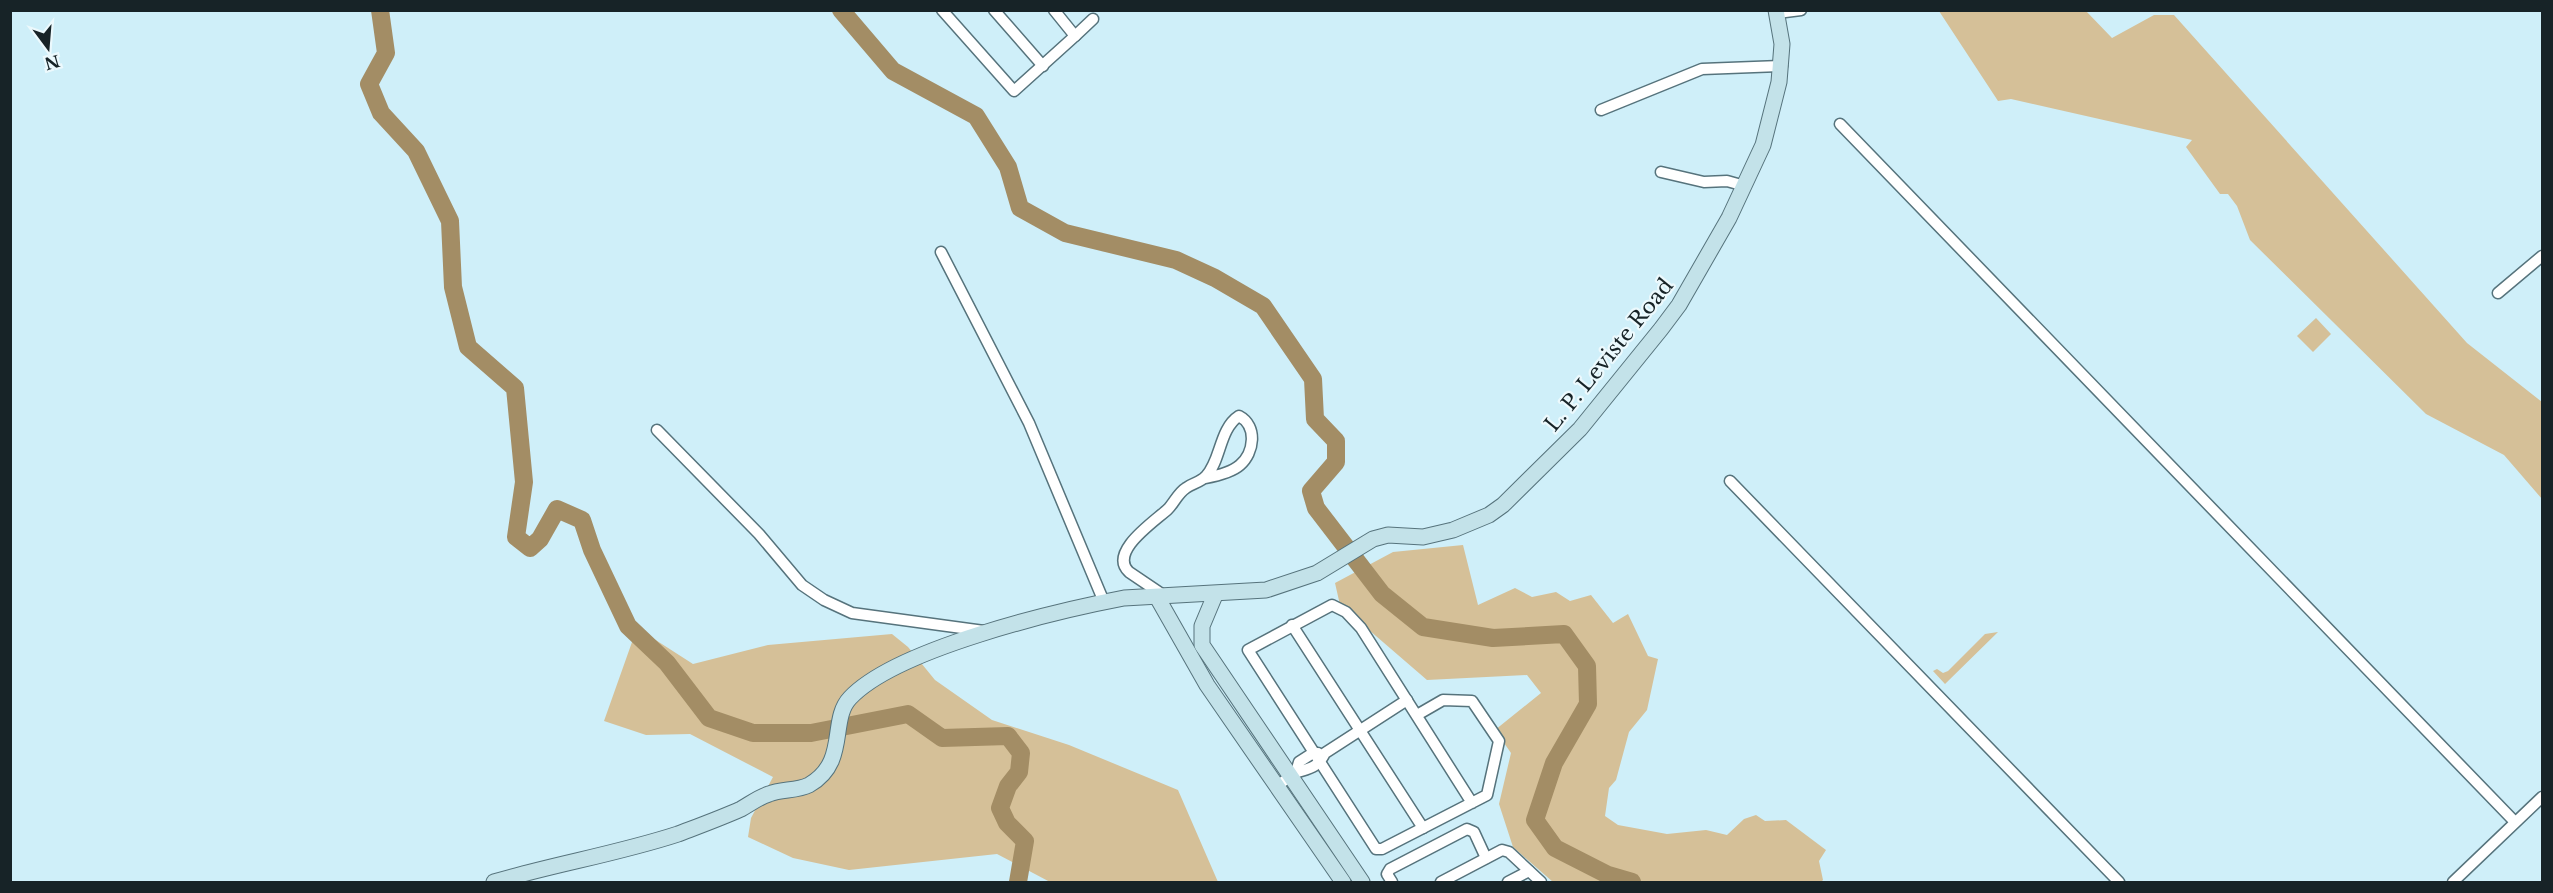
<svg xmlns="http://www.w3.org/2000/svg" width="2553" height="893" font-family="'Libre Baskerville',serif">
<rect width="100%" height="100%" fill="#cfeff9"/>
<g fill="#d5c098">
<polygon points="1939,11 2086,11 2112,38 2154,15 2174,15 2467,343 2542,402 2542,499 2504,455 2426,414 2250,240 2237,206 2228,194 2220,194 2186,147 2192,140 2011,99 1998,101"/>
<polygon points="2316,318 2331,334 2313,352 2297,336"/>
<polygon points="1463,545 1478,605 1515,588 1532,597 1556,592 1570,601 1591,595 1613,623 1628,614 1648,656 1658,659 1647,710 1629,732 1616,780 1609,788 1605,816 1618,825 1667,834 1706,830 1727,835 1744,819 1756,815 1765,821 1786,820 1826,850 1819,861 1823,880 1821,882 1553,882 1513,847 1499,804 1511,753 1495,730 1541,693 1527,675 1427,680 1340,605 1335,583 1393,552"/>
<polygon points="637,628 693,664 768,645 892,634 908,647 935,680 992,720 1069,745 1178,790 1218,882 1050,882 997,854 849,870 793,858 748,837 751,818 773,777 690,734 646,735 604,721"/>
<polygon points="1998,632 1945,684 1933,671 1937,669 1943,673 1948,671 1985,634"/>
</g>
<g fill="none" stroke-linecap="round" stroke-linejoin="round">
<g stroke="#a38d65" stroke-width="18">
<polyline points="380,10 386,53 369,84 381,113 416,151 450,221 453,287 468,347 515,388 524,482 516,537 530,548 540,539 557,509 582,520 592,550 628,626 667,663 709,718 753,733 811,733 908,714 942,738 1008,736 1021,753 1019,772 1008,786 1000,808 1007,823 1025,841 1018,882"/>
<polyline points="841,10 893,71 976,116 1008,167 1020,208 1065,233 1176,260 1215,278 1263,306 1313,379 1315,419 1336,441 1336,462 1311,491 1316,508 1382,594 1423,627 1493,638 1564,634 1587,666 1588,704 1554,763 1535,820 1555,848 1608,875 1632,882"/>
</g>
<g stroke="#56737c" stroke-width="13">
<g id="street">
<polyline points="942,10 1014,91 1075,36 1054,10"/>
<polyline points="994,10 1043,66"/>
<polyline points="1777,13 1801,10"/>
<polyline points="1075,36 1093,19"/>
<polyline points="1601,110 1702,69 1782,66"/>
<polyline points="1840,124 2515,822"/>
<polyline points="1661,172 1704,182 1727,181 1745,186"/>
<polyline points="941,252 1029,423 1104,602"/>
<polyline points="2498,293 2542,256"/>
<polyline points="657,430 759,534 802,585 824,600 852,613 984,631"/>
<polyline points="1730,481 2119,882"/>
<path d="M1166,597L1129,572C1108,552 1154,522 1168,509C1174,503 1178,493 1186,488C1192,483 1200,483 1206,476C1221,461 1219,429 1239,416C1258,426 1254,453 1240,465C1231,473 1216,476 1205,478"/>
<polyline points="1292,625 1423,828"/>
<polyline points="1417,715 1443,700 1472,701 1499,741 1487,795 1382,849 1376,849 1248,650 1332,605 1346,612 1361,628 1472,803"/>
<polyline points="1296,772 1299,762 1313,753 1318,753"/>
<path d="M1277,786C1283,782 1291,775 1298,772C1311,768 1318,767 1325,753L1407,700"/>
<polyline points="1392,882 1387,874 1390,869 1467,829 1474,832 1486,858"/>
<polyline points="1441,882 1502,850 1509,852 1541,882"/>
<polyline points="1508,882 1529,871"/>
<polyline points="2453,882 2542,797"/>
</g>
</g>
<g stroke="#56737c" stroke-width="17">
<g id="secondary">
<polyline points="1215,595 1202,626 1202,645 1362,882"/>
<polyline points="1157,597 1207,685 1343,882"/>
<path d="M494,882C554,864 617,854 678,834C699,826 721,818 741,809C750,804 759,797 769,794C781,789 797,791 809,785C849,762 829,720 850,698C896,649 1056,611 1124,598L1266,590L1317,573L1373,539L1388,535L1423,537L1453,530L1489,515L1503,505L1580,429L1661,329L1679,305L1729,218L1763,145L1779,82L1782,44L1776,10"/>
</g>
</g>
<use href="#street" stroke="#fff" stroke-width="10"/>
<use href="#secondary" stroke="#c3e2e9" stroke-width="15"/>
</g>
<g text-anchor="middle" stroke-width="4.5" stroke-linejoin="round" paint-order="stroke">
<g font-size="21" fill="#172327" stroke="#ecf9fd">
<text transform="translate(1609 355) rotate(-51)" y="7">L. P. Leviste Road</text>
</g>
</g>
<rect width="2553" height="893" fill="none" stroke="#172327" stroke-width="24"/>
<g transform="translate(48 48) rotate(164)" stroke="#ecf9fd" stroke-width="4.5" paint-order="stroke">
<path d="M0-4.5L10 22L0 15L-10 22Z" fill="#172327"/>
<text y="-9" font-size="16" font-weight="bold" text-anchor="middle" fill="#172327">N</text>
</g>
</svg>
